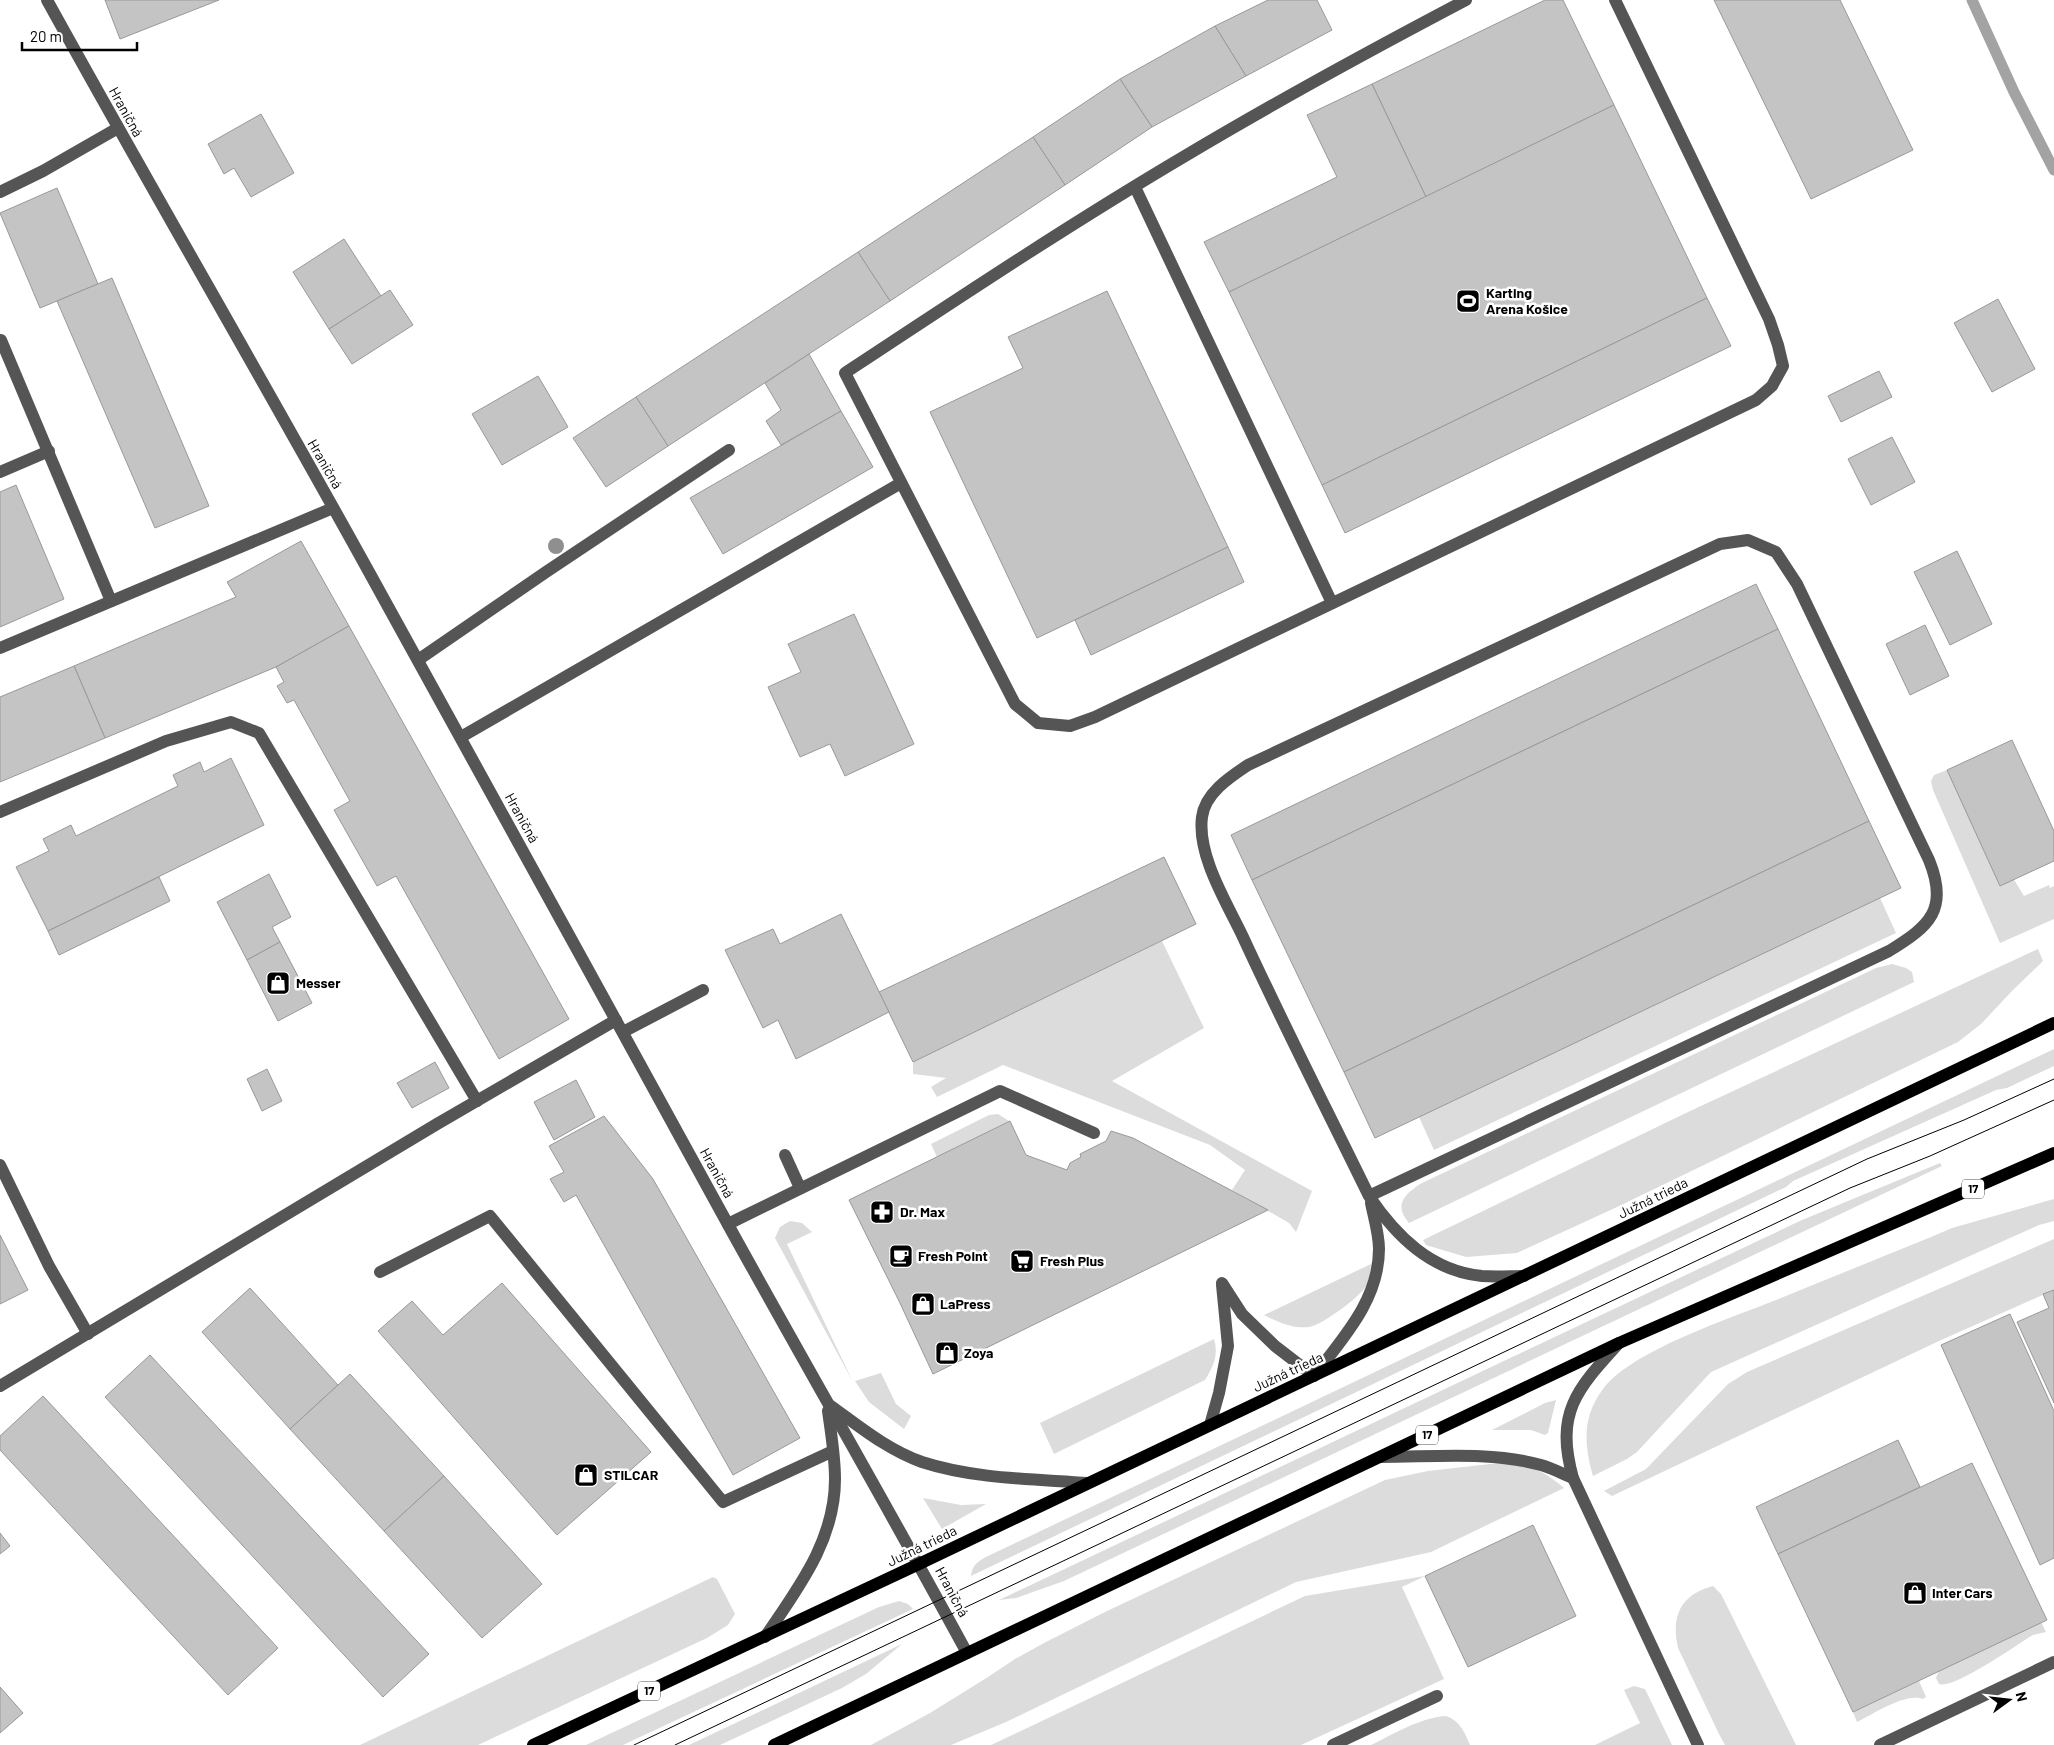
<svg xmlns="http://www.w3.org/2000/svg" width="2054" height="1745" font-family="Barlow,sans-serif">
<rect width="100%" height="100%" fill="#fff"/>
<g fill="#dcdcdc">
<polygon points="1947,770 2024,896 2049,885 2050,888 2054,886 2054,919 2000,943 1933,790 1931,781 1934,775"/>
<polygon points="1880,898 1896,933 1434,1150 1419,1117"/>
<polygon points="1162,941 1204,1028 1112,1081 1312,1191 1296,1232 1289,1223 1232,1190 1245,1170 1210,1145 1003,1065 937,1097 931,1087 946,1078 913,1074 913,1062"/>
<polygon points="2038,949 2043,961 2012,991 1981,1024 1958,1042 1615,1208 1517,1253 1466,1257 1426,1245 1423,1240 1688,1112"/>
<path d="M1892,964L1906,968L1912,972L1914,982L1409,1223C1394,1205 1403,1196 1420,1184L1876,968Z"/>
<path d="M2054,1049V1066L2007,1088L1996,1090L1793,1181L1786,1187L971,1576C972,1565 978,1561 988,1556Z"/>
<polygon points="998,1114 1009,1121 937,1157 931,1144 989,1115"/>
<polygon points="1940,1163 1942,1166 1064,1581 1016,1598 999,1600 1802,1220"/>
<path d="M2054,1199V1221L2039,1225L1711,1372L1637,1452L1627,1459L1593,1476C1584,1444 1582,1417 1603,1389C1631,1351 1731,1318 1776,1300C1828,1279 1879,1258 1931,1237L1952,1228Z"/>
<polygon points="790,1221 802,1223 812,1232 787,1244 853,1382 775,1238 780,1227"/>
<polygon points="2054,1239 2054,1290 1939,1341 1612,1496 1604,1491 1646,1469 1728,1384 1747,1372"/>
<path d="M1371,1264C1370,1271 1370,1280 1366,1286C1359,1298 1322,1325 1309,1327C1293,1329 1278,1322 1264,1315Z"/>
<path d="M1214,1339C1219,1355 1213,1367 1205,1380L1054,1454L1040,1423Z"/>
<polygon points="881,1373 896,1404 911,1416 904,1429 869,1402 855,1381"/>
<polygon points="1556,1400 1548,1433 1545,1435 1531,1430 1492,1430 1545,1403"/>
<path d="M1490,1464C1524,1463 1538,1466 1564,1488L1431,1552L1296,1582L1006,1722L951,1745H871L930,1713L988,1677L1015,1659L1044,1643L1105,1612L1385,1480L1428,1471Z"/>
<polygon points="923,1498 961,1505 986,1504 942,1529"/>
<polygon points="1425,1576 1402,1587 1444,1679 1301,1745 991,1745 1305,1596"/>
<polygon points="713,1577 717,1579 735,1614 728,1625 707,1638 478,1745 360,1745"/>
<path d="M1713,1586L1721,1594L1796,1745H1725L1719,1734L1678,1648C1671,1616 1680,1595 1713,1586Z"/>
<polygon points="899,1601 908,1604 913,1609 623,1745 586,1745 879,1607"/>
<path d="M2041,1622L2046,1632L2033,1635C2016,1645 1955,1689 1939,1684L1936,1678L1939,1671Z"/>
<polygon points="902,1644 866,1674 842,1688 720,1745 689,1745"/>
<path d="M1919,1681L1926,1697L1923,1699C1906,1692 1873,1714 1857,1722L1853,1712Z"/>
<polygon points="1634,1686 1645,1689 1672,1745 1595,1745 1640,1723 1624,1690"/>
<path d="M1446,1716C1460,1721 1464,1731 1470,1745H1371C1394,1734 1419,1718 1446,1716Z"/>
</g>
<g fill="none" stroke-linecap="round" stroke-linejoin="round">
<polyline stroke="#a3a3a3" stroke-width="11" points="1972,0 2014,92 2054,170"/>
</g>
<g fill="#c4c4c4" stroke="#999">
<polygon points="105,0 219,0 120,39"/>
<polygon points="1268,0 1317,0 1332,30 1246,76 1215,26"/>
<polygon points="1545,0 1563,0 1614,105 1426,197 1372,84"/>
<polygon points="1714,0 1840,0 1913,150 1811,199"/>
<polygon points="1215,26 1246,76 1152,127 1120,79"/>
<polygon points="1120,79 1152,127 1065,185 1033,137"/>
<polygon points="1372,84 1426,197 1229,292 1204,242 1337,177 1307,115"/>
<polygon points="1614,105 1707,298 1322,485 1229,292"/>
<polygon points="261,114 294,173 251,197 234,168 224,174 208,144"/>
<polygon points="1033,137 1065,185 890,301 858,252"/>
<polygon points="57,188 98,284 40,308 0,213"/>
<polygon points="344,239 381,296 329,329 293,272"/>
<polygon points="858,252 890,301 668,446 636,397"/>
<polygon points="112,278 209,506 155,528 57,301"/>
<polygon points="390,290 413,325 352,364 329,329"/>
<polygon points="1107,291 1228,547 1037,638 930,412 1023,368 1008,337"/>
<polygon points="1707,298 1731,346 1345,533 1322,485"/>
<polygon points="1998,299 2035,369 1992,392 1954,323"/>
<polygon points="809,354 841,411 781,445 766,421 781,410 765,383"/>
<polygon points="1879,371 1892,397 1841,422 1828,396"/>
<polygon points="538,376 568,427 502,465 472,414"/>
<polygon points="636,397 668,446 606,487 573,438"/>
<polygon points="841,411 873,467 723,554 690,498"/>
<polygon points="1892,437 1915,482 1871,505 1848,459"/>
<polygon points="16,485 64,599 0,627 0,492"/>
<polygon points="301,541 349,626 276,667 105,738 74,666 236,597 227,582"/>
<polygon points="1228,547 1244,582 1091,655 1075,620"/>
<polygon points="1957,551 1992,624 1950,645 1914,572"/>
<polygon points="1756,584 1778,629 1252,880 1231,835"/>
<polygon points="854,614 914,744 845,776 830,744 800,757 768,687 801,672 788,644"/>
<polygon points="1925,625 1949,676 1910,695 1886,644"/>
<polygon points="349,626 569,1019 499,1059 396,876 377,886 334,810 350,801 294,700 287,703 277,686 284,682 276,667"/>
<polygon points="1778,629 1869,821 1344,1072 1252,880"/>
<polygon points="74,666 105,738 0,782 0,697"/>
<polygon points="2012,740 2054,831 2054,861 2000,886 1947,770"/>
<polygon points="231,758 264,825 48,931 16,867 49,851 43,839 71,825 76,836 178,786 173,775 200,762 204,772"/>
<polygon points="1869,821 1901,888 1375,1138 1344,1072"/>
<polygon points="1164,857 1196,924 913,1062 879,992"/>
<polygon points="269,874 291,917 272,927 280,942 247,960 217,902"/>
<polygon points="159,877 170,901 59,955 48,931"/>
<polygon points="841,914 889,1012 796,1059 778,1020 763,1028 725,950 773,929 780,944"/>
<polygon points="280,942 312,1003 278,1021 247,960"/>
<polygon points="435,1062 449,1088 412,1108 397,1083"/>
<polygon points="267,1069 282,1101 262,1111 247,1079"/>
<polygon points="576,1080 595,1117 554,1140 534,1102"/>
<polygon points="604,1116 653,1179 800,1438 733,1475 576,1195 564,1202 550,1179 564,1172 549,1146"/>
<polygon points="1010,1121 1026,1155 1067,1170 1070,1163 1081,1157 1080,1154 1106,1141 1111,1131 1133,1138 1268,1210 933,1374 899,1301 849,1200"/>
<polygon points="0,1235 28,1290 0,1304"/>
<polygon points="502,1283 651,1452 557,1535 378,1331 412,1301 443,1335"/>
<polygon points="250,1288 338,1385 290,1429 202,1332"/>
<polygon points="2054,1290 2054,1403 2017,1322 2049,1308 2043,1294"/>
<polygon points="2010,1314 2054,1411 2054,1558 2040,1565 1941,1345"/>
<polygon points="150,1355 429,1654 383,1697 105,1397"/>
<polygon points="350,1374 444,1476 384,1531 290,1429"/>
<polygon points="43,1396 278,1648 228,1695 0,1450 0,1436"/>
<polygon points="1898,1440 1920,1487 1778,1554 1756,1507"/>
<polygon points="1972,1463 2047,1620 1853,1712 1778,1554"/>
<polygon points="444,1476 542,1584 482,1638 384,1531"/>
<polygon points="1533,1525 1576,1616 1468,1667 1425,1576"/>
<polygon points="0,1533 10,1546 0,1554"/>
<polygon points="0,1687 23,1713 0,1733"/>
</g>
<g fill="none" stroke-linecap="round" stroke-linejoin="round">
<g stroke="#555" stroke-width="12">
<path d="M47,0C153,192 263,380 369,572C491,790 610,1011 731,1230C809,1371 890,1511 967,1653"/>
<path d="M1466,0C1371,50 1277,101 1185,156C1070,224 957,299 845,373L1015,704L1038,723L1070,726L1095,717L1756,400L1772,386L1783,366L1778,345L1769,319L1615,0"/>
<polyline points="1135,187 1332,603"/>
<polyline points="0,192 43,171 118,128"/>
<polyline points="1,340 111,601"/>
<polyline points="0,472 49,451"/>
<polyline points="0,648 333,508"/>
<polyline points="418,660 546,572 729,450"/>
<polyline points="461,737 901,483"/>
<polyline points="0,812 166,741 231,722 259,733 477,1101"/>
<polyline points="623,1032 703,990"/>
<polyline points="785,1155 800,1188"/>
<polyline points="0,1165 49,1266 88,1334"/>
<path d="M1369,1196L1889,951C1930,926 1949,909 1929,860L1797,584L1776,552L1748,540L1720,544L1248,765C1230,777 1205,793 1202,817C1197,856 1227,903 1243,937C1283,1024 1327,1110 1369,1196C1396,1236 1431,1271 1482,1276C1496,1277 1510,1276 1524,1276"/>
<polyline points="728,1224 1000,1091 1094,1133"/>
<polyline points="380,1272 490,1216 723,1502 833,1451"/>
<path d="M1222,1283L1242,1314L1275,1346L1314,1376C1343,1338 1379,1300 1379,1249C1379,1234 1374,1218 1371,1203"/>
<path d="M1619,1343C1576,1390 1555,1413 1573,1478L1698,1745"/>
<polyline points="0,1386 437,1124 616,1020"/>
<path d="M831,1406C860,1427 888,1450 922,1462C974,1479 1033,1479 1088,1483"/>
<polyline points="1210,1425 1219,1393 1228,1346 1222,1285"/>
<path d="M1381,1457C1434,1457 1490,1451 1541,1465C1552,1468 1563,1474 1573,1478"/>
<path d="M765,1637C798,1588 835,1541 835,1479C835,1456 831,1433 828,1411"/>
<polyline points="1333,1745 1437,1696"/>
<polyline points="1880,1745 2054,1662"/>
</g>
<g stroke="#000" stroke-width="12">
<polyline points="533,1745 919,1564 2054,1023"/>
<polyline points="774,1745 1619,1343 2054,1153"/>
</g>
<g stroke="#000" stroke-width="1">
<polyline points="634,1745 1867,1159 1964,1120 2054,1079"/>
<polyline points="675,1745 1850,1188 1930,1156 2054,1100"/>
</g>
</g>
<circle fill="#8f8f8f" cx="556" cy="546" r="8"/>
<defs>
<g id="stadium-square" transform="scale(1.25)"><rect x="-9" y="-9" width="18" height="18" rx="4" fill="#000" stroke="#fff"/><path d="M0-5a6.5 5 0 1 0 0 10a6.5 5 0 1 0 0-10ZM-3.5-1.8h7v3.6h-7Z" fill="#fff"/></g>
<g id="shop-square" transform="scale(1.25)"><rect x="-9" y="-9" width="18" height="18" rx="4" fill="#000" stroke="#fff"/><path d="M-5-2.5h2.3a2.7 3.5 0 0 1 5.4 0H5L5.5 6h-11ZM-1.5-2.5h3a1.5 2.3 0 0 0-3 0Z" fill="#fff"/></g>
<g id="pharmacy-square" transform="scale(1.25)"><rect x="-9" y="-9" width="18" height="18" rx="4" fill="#000" stroke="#fff"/><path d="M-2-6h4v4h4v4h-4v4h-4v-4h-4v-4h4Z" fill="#fff"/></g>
<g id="cafe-square" transform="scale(1.25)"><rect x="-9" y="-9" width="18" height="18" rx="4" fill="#000" stroke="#fff"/><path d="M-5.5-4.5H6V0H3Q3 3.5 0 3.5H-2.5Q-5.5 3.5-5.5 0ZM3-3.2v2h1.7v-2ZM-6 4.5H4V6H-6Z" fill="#fff"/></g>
<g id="supermarket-square" transform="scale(1.25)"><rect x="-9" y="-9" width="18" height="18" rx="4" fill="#000" stroke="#fff"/><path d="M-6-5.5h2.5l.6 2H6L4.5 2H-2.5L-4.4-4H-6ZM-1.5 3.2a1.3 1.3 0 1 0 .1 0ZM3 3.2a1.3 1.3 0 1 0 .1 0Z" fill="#fff"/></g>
</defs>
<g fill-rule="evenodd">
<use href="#stadium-square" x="1468" y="301"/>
<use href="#shop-square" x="278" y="983"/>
<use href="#pharmacy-square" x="882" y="1212"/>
<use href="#cafe-square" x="901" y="1256"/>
<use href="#supermarket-square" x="1022" y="1261"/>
<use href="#shop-square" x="923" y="1304"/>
<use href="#shop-square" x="947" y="1353"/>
<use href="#shop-square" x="586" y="1475"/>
<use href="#shop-square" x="1915" y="1593"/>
</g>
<g text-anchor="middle" stroke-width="5" stroke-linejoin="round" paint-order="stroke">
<g fill="#fff" stroke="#4c4c4c" stroke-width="1">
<rect x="1962" y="1179.5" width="22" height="19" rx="4"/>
<rect x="1416" y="1425.5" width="22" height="19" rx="4"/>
<rect x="638" y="1681.5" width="22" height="19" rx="4"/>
</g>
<g font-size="12" font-weight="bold" fill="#000">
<text x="1973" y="1193">17</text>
<text x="1427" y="1439">17</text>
<text x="649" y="1695">17</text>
</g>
<g font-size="14" fill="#000" stroke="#fff">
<text transform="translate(126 112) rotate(61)" y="5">Hraničná</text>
<text transform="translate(325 464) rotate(60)" y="5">Hraničná</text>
<text transform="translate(522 818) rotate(61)" y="5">Hraničná</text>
<text transform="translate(717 1173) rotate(61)" y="5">Hraničná</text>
<text transform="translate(1653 1198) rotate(-26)" y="5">Južná trieda</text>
<text transform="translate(1288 1372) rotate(-25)" y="5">Južná trieda</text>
<text transform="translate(922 1546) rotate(-26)" y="5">Južná trieda</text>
<text transform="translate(952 1592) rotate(62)" y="5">Hraničná</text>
</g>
<g font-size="14" font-weight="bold" fill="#000" stroke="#fff" text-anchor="start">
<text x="1486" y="298">Karting<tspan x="1486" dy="16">Arena Košice</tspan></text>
<text x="296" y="988">Messer</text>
<text x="900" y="1217">Dr. Max</text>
<text x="918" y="1261">Fresh Point</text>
<text x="1040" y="1266">Fresh Plus</text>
<text x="940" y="1309">LaPress</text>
<text x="964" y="1358">Zoya</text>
<text x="604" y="1480">STILCAR</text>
<text x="1932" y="1598">Inter Cars</text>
</g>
</g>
<g transform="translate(2009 1700) rotate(75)" stroke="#ffffff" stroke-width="4" paint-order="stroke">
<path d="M0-4L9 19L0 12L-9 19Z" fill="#000000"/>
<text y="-8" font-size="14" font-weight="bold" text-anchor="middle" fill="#000000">N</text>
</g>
<path d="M22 42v8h115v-8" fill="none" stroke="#000000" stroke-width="2.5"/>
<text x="30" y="42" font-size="15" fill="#000000" stroke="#ffffff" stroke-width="4" paint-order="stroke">20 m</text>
</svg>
